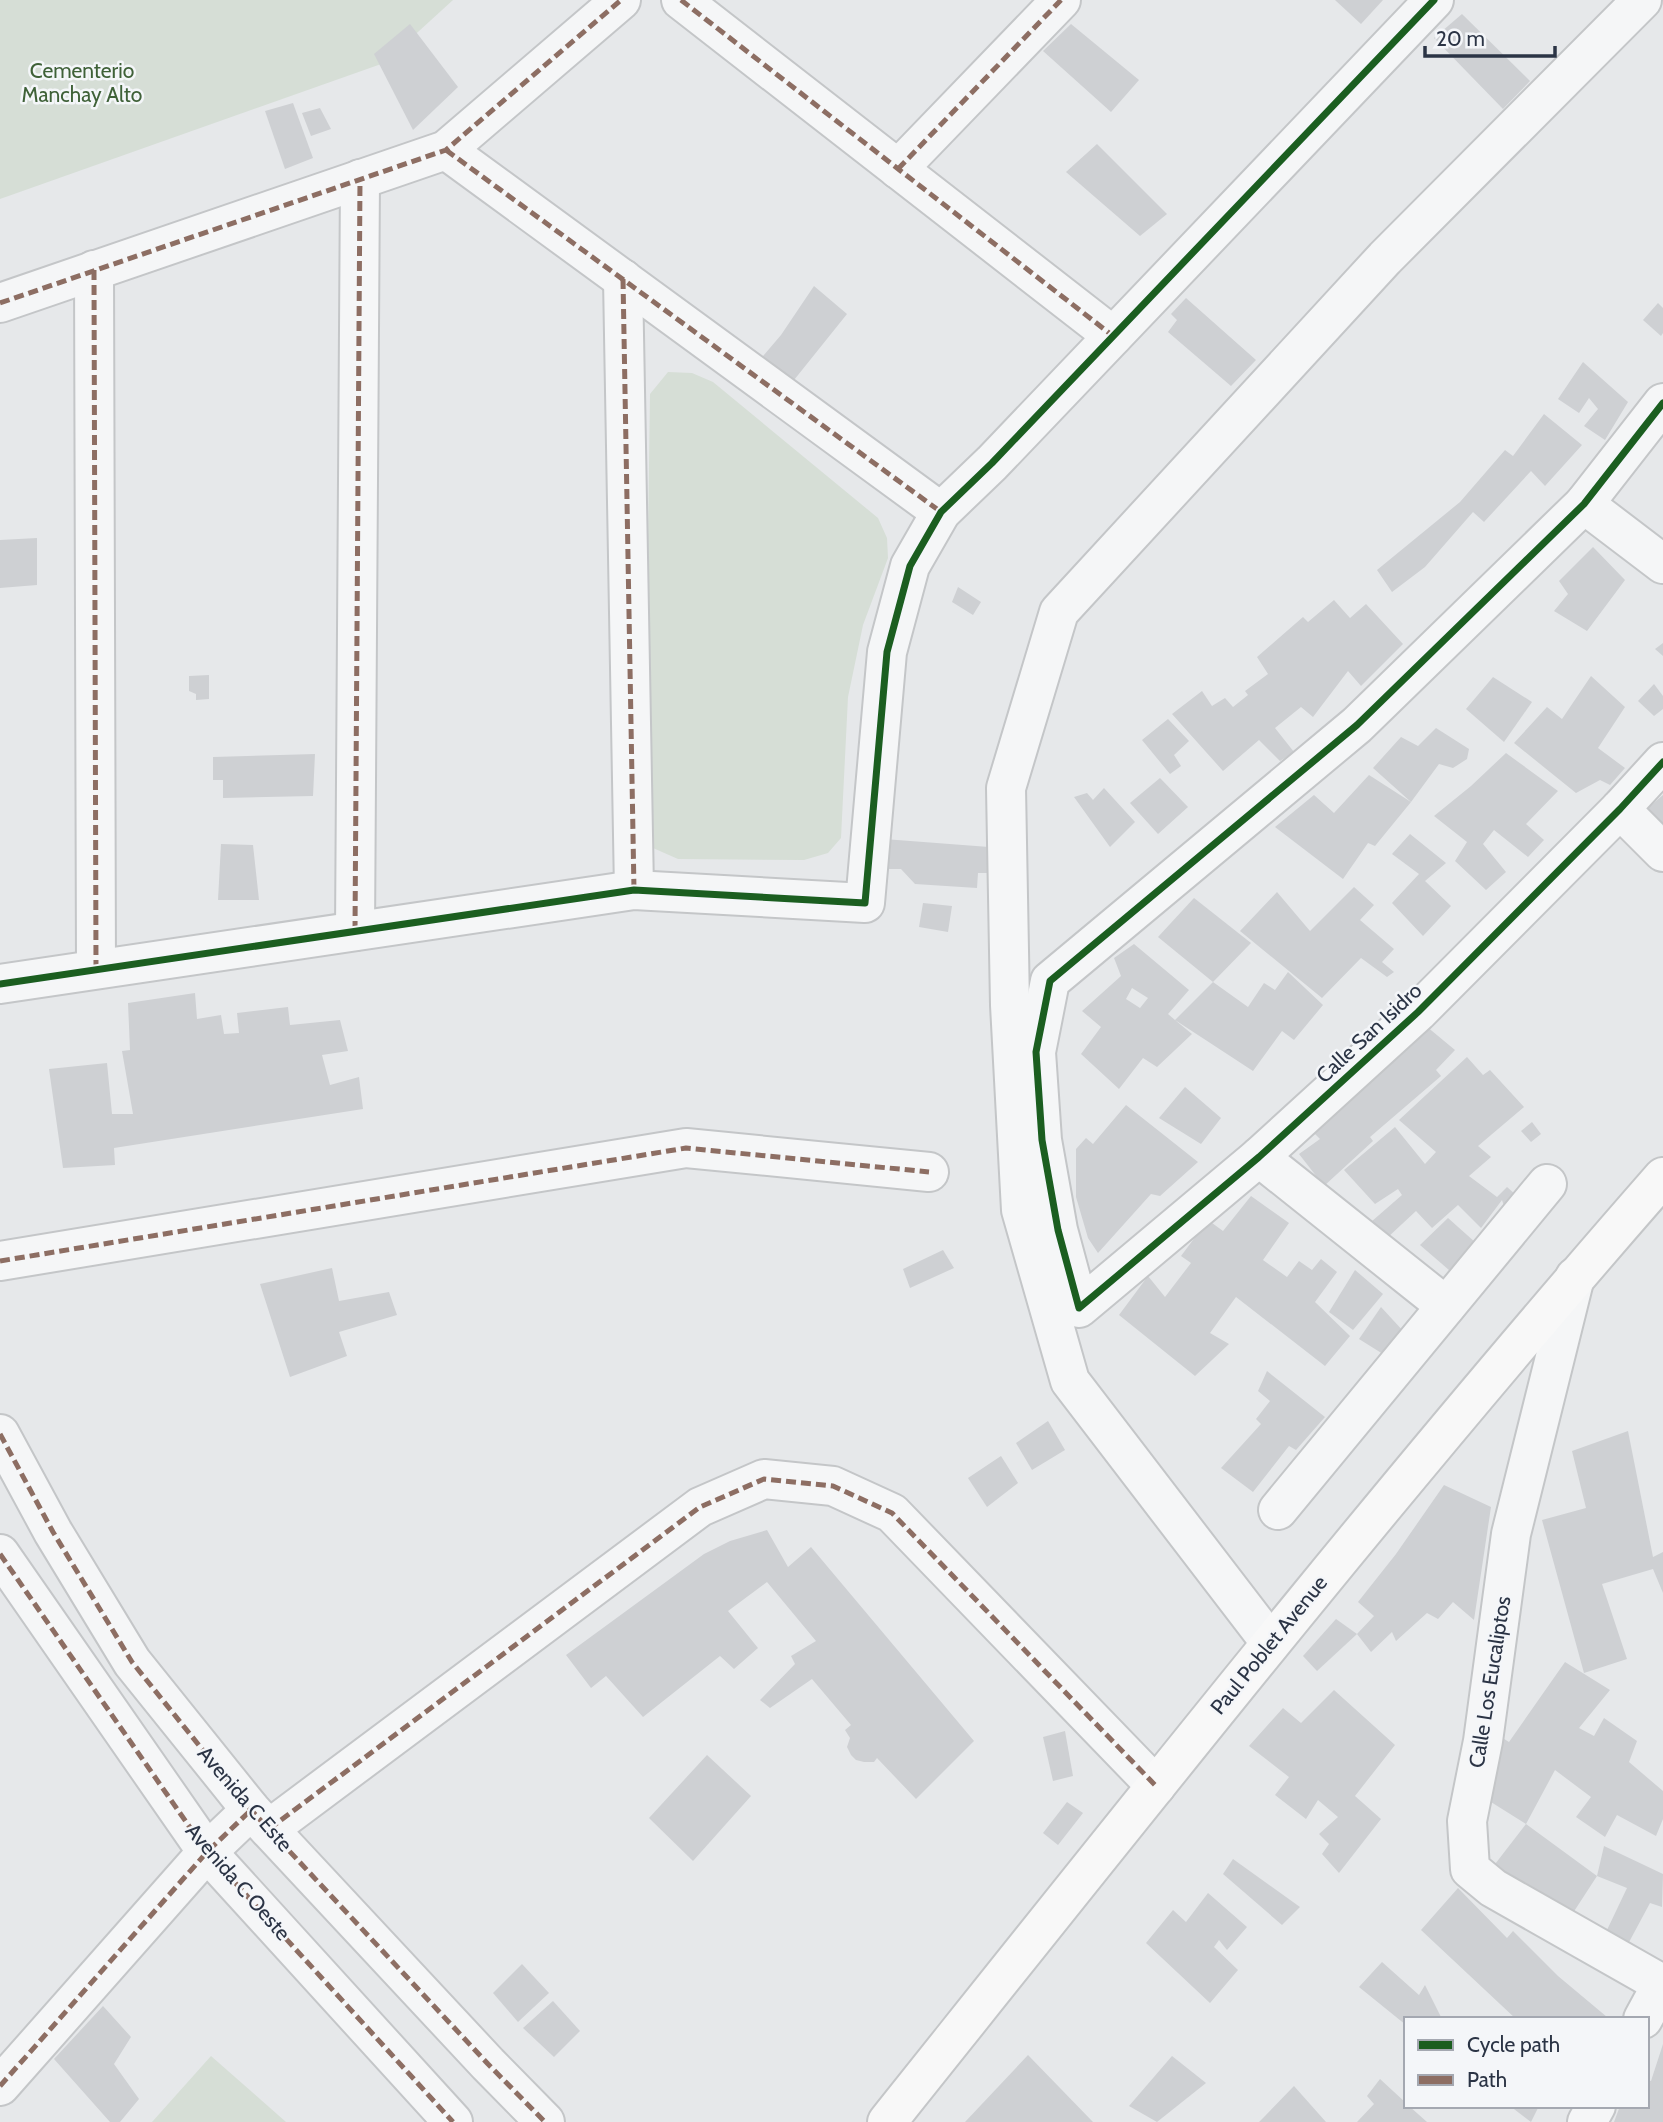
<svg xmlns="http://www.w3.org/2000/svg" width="1663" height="2122" font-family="Cabin,sans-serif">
<rect width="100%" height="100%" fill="#e6e8ea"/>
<g fill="#d6ded6">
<polygon points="0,0 453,0 384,63 0,199"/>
<polygon points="668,372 692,373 713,382 878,518 887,538 888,558 863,625 848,697 841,838 828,853 804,860 678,859 653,848 644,827 650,394"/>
<polygon points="211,2056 286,2122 152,2122"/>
</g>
<g fill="#ced0d3" fill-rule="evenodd">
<polygon points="1335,0 1383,0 1361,24"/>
<polygon points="1462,14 1530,81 1503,109 1434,38"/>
<polygon points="410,24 458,87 413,130 374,54"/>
<polygon points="1071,24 1139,80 1111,112 1043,51"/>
<polygon points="293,103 313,158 285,169 265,111"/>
<polygon points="320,108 331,129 311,136 302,113"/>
<polygon points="1097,144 1167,214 1140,236 1066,172"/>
<polygon points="814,286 847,314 786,390 757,363 781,335"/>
<polygon points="1186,298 1256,360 1231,386 1168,332 1177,320 1171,314"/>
<polygon points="1658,303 1663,308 1663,333 1661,336 1643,320"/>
<polygon points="1583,362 1628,402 1605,440 1584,426 1598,409 1589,398 1579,413 1558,399"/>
<polygon points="1544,414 1582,445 1545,486 1531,471 1484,522 1473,512 1425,567 1392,592 1377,570 1460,502 1505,450 1513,456"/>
<polygon points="37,538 37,585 0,588 0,540"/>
<polygon points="1593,547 1625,580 1587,631 1554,611 1568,594 1559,581"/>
<polygon points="958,587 981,602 973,615 952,602"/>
<polygon points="1334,600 1350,618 1366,604 1403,644 1361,686 1348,671 1313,717 1301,707 1275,728 1294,752 1280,761 1259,740 1223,771 1172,714 1202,691 1212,706 1225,698 1233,707 1248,695 1245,691 1268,674 1257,657 1303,617 1308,622"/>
<polygon points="1663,643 1663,656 1655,649"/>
<polygon points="209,675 209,699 196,700 196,694 189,691 189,676"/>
<polygon points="1591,676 1625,707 1598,748 1625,768 1610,785 1600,780 1576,793 1514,743 1547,707 1562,719"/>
<polygon points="1493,677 1532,702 1504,742 1466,709"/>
<polygon points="1654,684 1663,696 1663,709 1654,716 1638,701"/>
<polygon points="1168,719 1189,741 1174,755 1181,766 1170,774 1142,740"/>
<polygon points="1436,728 1469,749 1467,759 1453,768 1439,764 1411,802 1373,768 1401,737 1418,746"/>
<polygon points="1506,753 1558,791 1526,824 1544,840 1528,857 1494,830 1483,844 1506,872 1486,890 1455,861 1467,842 1434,816 1471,786"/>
<polygon points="315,754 313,796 223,798 223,780 213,780 213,757"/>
<polygon points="1369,775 1411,802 1375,846 1368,843 1343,879 1275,827 1314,795 1334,813"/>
<polygon points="1160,778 1188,807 1158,834 1130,803"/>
<polygon points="1104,788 1135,822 1110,847 1074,797 1087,793 1093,800"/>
<polygon points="1663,795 1663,836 1643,812"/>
<polygon points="1410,834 1446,863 1425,881 1451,906 1423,936 1392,903 1419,874 1392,854"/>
<polygon points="884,839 989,847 987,873 978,873 977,888 915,884 901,869 885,869"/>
<polygon points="221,844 253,845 259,900 218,900"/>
<polygon points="1354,887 1374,905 1360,920 1394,949 1382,962 1394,972 1387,977 1361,958 1322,998 1240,931 1277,892 1310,931"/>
<polygon points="1194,898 1251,943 1213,982 1158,937"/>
<polygon points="923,903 952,906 948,932 919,927"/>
<path d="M1134,944L1189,990L1168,1014L1175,1020L1213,982L1248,1007L1264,983L1275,990L1288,972L1323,1005L1294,1040L1282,1031L1253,1071L1175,1020L1192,1034L1157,1067L1143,1058L1119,1089L1081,1054L1101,1027L1082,1011L1121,976L1114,958ZM1132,988L1148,998L1140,1008L1126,999Z"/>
<polygon points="195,993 197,1019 221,1015 224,1034 239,1033 237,1013 288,1007 290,1025 340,1020 348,1051 322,1055 330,1085 359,1077 363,1109 114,1148 115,1165 63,1168 49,1069 107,1063 112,1114 133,1114 122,1051 130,1050 128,1003"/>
<polygon points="1426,1026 1455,1050 1436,1070 1441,1076 1370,1137 1373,1141 1324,1186 1299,1154 1320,1139 1312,1131"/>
<polygon points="1467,1057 1483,1075 1490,1070 1524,1107 1478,1146 1491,1157 1469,1176 1497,1197 1507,1187 1516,1195 1504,1206 1502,1200 1481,1228 1458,1205 1432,1228 1416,1211 1387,1238 1371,1222 1402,1195 1398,1189 1375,1204 1344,1170 1395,1127 1425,1164 1436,1152 1399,1120"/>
<polygon points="1185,1087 1221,1118 1201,1144 1159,1118"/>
<polygon points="1126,1105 1198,1162 1160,1196 1151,1194 1098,1253 1088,1238 1076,1197 1076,1149 1086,1138 1093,1144"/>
<polygon points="1532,1122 1541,1134 1531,1142 1521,1131"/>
<polygon points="1251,1196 1289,1223 1263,1260 1287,1277 1299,1261 1312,1270 1321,1259 1337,1272 1315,1302 1350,1336 1325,1366 1236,1297 1210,1333 1229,1344 1195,1376 1119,1315 1148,1276 1165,1297 1191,1263 1181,1256 1208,1220 1223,1231"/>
<polygon points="1448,1218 1476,1243 1449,1270 1420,1245"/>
<polygon points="943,1250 954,1268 910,1288 903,1269"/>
<polygon points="332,1268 339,1301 389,1292 397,1315 339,1332 347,1356 290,1377 260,1284"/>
<polygon points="1355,1270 1383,1294 1353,1330 1329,1312"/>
<polygon points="1381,1307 1404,1332 1383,1354 1359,1339"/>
<polygon points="1267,1371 1325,1417 1296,1450 1289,1446 1253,1492 1221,1468 1261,1424 1256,1419 1270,1401 1258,1391"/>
<polygon points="1048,1421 1065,1450 1032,1470 1016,1443"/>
<polygon points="1628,1431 1653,1557 1663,1552 1663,1593 1653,1569 1602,1584 1627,1659 1584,1673 1542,1520 1586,1508 1572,1451"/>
<polygon points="1001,1456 1018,1483 987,1507 968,1478"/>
<polygon points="1444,1485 1491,1507 1474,1620 1453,1602 1438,1619 1427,1613 1396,1641 1392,1632 1371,1652 1357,1634 1374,1616 1358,1602 1396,1554"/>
<polygon points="767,1530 788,1567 811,1547 974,1741 916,1799 877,1758 874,1762 864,1762 856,1760 851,1755 847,1747 850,1738 845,1730 851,1725 812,1679 770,1708 760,1700 795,1664 791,1656 816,1641 767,1582 728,1611 758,1648 734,1669 720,1656 643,1717 606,1676 591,1688 566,1655 704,1554 730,1541"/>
<polygon points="1336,1619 1357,1634 1317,1671 1303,1656"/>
<polygon points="1565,1662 1610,1690 1579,1728 1594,1736 1604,1718 1637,1741 1629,1762 1663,1791 1663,1819 1656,1836 1617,1815 1605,1837 1576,1817 1591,1797 1555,1770 1526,1824 1597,1876 1571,1916 1492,1868 1526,1824 1483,1797 1501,1737 1509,1742"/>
<polygon points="1334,1690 1395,1745 1355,1796 1381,1819 1339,1873 1322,1854 1329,1844 1319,1834 1338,1817 1318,1800 1306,1819 1275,1795 1289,1777 1249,1746 1283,1708 1301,1723"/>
<polygon points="1065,1731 1073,1776 1053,1781 1043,1737"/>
<polygon points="707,1755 751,1796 693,1861 649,1818"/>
<polygon points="1067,1802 1083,1813 1058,1845 1043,1833"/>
<polygon points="1604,1846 1663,1874 1662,1907 1650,1903 1628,1944 1607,1930 1627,1888 1597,1876"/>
<polygon points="1233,1859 1300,1907 1282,1925 1223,1874"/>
<polygon points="1458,1888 1507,1938 1513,1931 1558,1976 1607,2017 1605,2019 1516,2019 1421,1930"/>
<polygon points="1208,1893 1247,1927 1227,1950 1219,1940 1214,1947 1238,1970 1210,2003 1146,1943 1173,1910 1186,1922"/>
<polygon points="1382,1962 1419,1995 1425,1985 1442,2019 1406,2019 1406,2025 1359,1987"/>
<polygon points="522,1964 549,1993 518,2022 493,1993"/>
<polygon points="553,2001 580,2031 554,2057 523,2028"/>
<polygon points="103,2006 131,2037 114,2064 139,2099 120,2122 110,2122 54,2059"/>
<polygon points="1663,2044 1663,2122 1614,2122 1620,2106 1647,2106 1647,2080 1651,2081"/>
<polygon points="1028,2055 1093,2122 965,2122"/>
<polygon points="1172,2056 1206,2083 1157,2122 1129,2106"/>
<polygon points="1380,2079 1406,2103 1406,2106 1409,2106 1427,2122 1357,2122 1374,2104 1367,2096"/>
<polygon points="1294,2086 1326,2122 1259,2122 1265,2116"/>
<polygon points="1510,2106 1539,2106 1531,2122"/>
</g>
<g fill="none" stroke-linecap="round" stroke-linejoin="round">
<g stroke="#c4c6c8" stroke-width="42">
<g id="minor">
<polyline points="681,0 1113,336"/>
<polyline points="446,150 941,512"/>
<polyline points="898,169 1061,0"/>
<polyline points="94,270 96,968"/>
<polyline points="623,279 634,890"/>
<polyline points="0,303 446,150 621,0"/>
<polyline points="1663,403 1584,504 1357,725 1050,981 1036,1052 1042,1140 1058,1230 1079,1308 1259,1157 1418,1012 1620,809 1663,762"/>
<polyline points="1584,504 1663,564"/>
<polyline points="1620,809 1663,852"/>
<polyline points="355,931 360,179"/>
<polyline points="0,984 634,890 865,903 887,652 910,566 941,512 992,463 1434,0"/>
<polyline points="1259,1157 1446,1306"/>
<polyline points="0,1261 686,1148 929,1172"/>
<polyline points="1575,1277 1511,1534 1483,1741 1467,1821 1470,1869 1493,1888 1662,1984"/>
<polyline points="0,1434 53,1532 132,1662 251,1810 488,2064 545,2122"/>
<polyline points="1278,1510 1547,1184"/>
<polyline points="0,1554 207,1852 453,2122"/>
<polyline points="1270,1642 1070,1381 1021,1210 1010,1005 1006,788 1059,612 1385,258 1642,0"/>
<polyline points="269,1829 700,1507 764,1479 833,1486 892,1513 1156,1786"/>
<polyline points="1643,2019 1663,1982"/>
<polyline points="0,2086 207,1852 251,1810"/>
<polyline points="1587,2122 1596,2106"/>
</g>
</g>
<g stroke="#c4c6c8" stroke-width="42">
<path id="secondary" d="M887,2122C1141,1804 1394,1484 1663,1177"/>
</g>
<use href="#minor" stroke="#f5f6f7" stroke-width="38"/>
<use href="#secondary" stroke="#f8f8f8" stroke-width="38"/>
<g stroke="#8d6e63" stroke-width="5" stroke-dasharray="10 5" stroke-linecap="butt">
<polyline points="681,0 1113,336"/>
<polyline points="446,150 941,512"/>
<polyline points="898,169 1061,0"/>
<polyline points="94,270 96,968"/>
<polyline points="623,279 634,890"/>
<polyline points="0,303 446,150 621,0"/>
<polyline points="355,931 360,179"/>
<polyline points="0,1261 686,1148 929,1172"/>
<polyline points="0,1434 53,1532 132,1662 251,1810 488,2064 545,2122"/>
<polyline points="0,1554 207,1852 453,2122"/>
<polyline points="269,1829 700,1507 764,1479 833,1486 892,1513 1156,1786"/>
<polyline points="0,2086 207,1852 251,1810"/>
</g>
<g stroke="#f4f6f9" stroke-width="11">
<g id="cycleway">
<polyline points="1663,403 1584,504 1357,725 1050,981 1036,1052 1042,1140 1058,1230 1079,1308 1259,1157 1418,1012 1620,809 1663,762"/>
<polyline points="0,984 634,890 865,903 887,652 910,566 941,512 992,463 1434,0"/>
</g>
</g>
<use href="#cycleway" stroke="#1b5e20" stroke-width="7"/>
</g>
<g text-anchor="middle" stroke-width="5" stroke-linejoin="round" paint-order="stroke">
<g font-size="21" fill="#3f6138" stroke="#f4f6f9">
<text x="82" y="78">Cementerio<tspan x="82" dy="24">Manchay Alto</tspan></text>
</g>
<g font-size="21" fill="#2b3445" stroke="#f4f6f9">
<text transform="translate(1369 1033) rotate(-43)" y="7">Calle San Isidro</text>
<text transform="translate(1269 1645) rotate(-51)" y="7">Paul Poblet Avenue</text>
<text transform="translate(1490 1682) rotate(-81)" y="7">Calle Los Eucaliptos</text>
<text transform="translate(245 1799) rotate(49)" y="7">Avenida C Este</text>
<text transform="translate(238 1882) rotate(49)" y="7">Avenida C Oeste</text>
</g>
</g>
<rect x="1404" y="2017" width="245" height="91" fill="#f4f6f9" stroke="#a4a8b1" stroke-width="2"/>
<rect x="1418" y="2040" width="35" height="10" fill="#1b5e20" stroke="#a4a8b1" stroke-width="2"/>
<text x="1467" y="2052" font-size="21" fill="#2b3445">Cycle path</text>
<rect x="1418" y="2075" width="35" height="10" fill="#8d6e63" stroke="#a4a8b1" stroke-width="2"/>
<text x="1467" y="2087" font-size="21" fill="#2b3445">Path</text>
<path d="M1425 46v10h130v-10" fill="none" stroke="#2b3445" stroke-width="3.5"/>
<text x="1436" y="46" font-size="21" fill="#2b3445" stroke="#f4f6f9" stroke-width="5" paint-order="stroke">20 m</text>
</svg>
